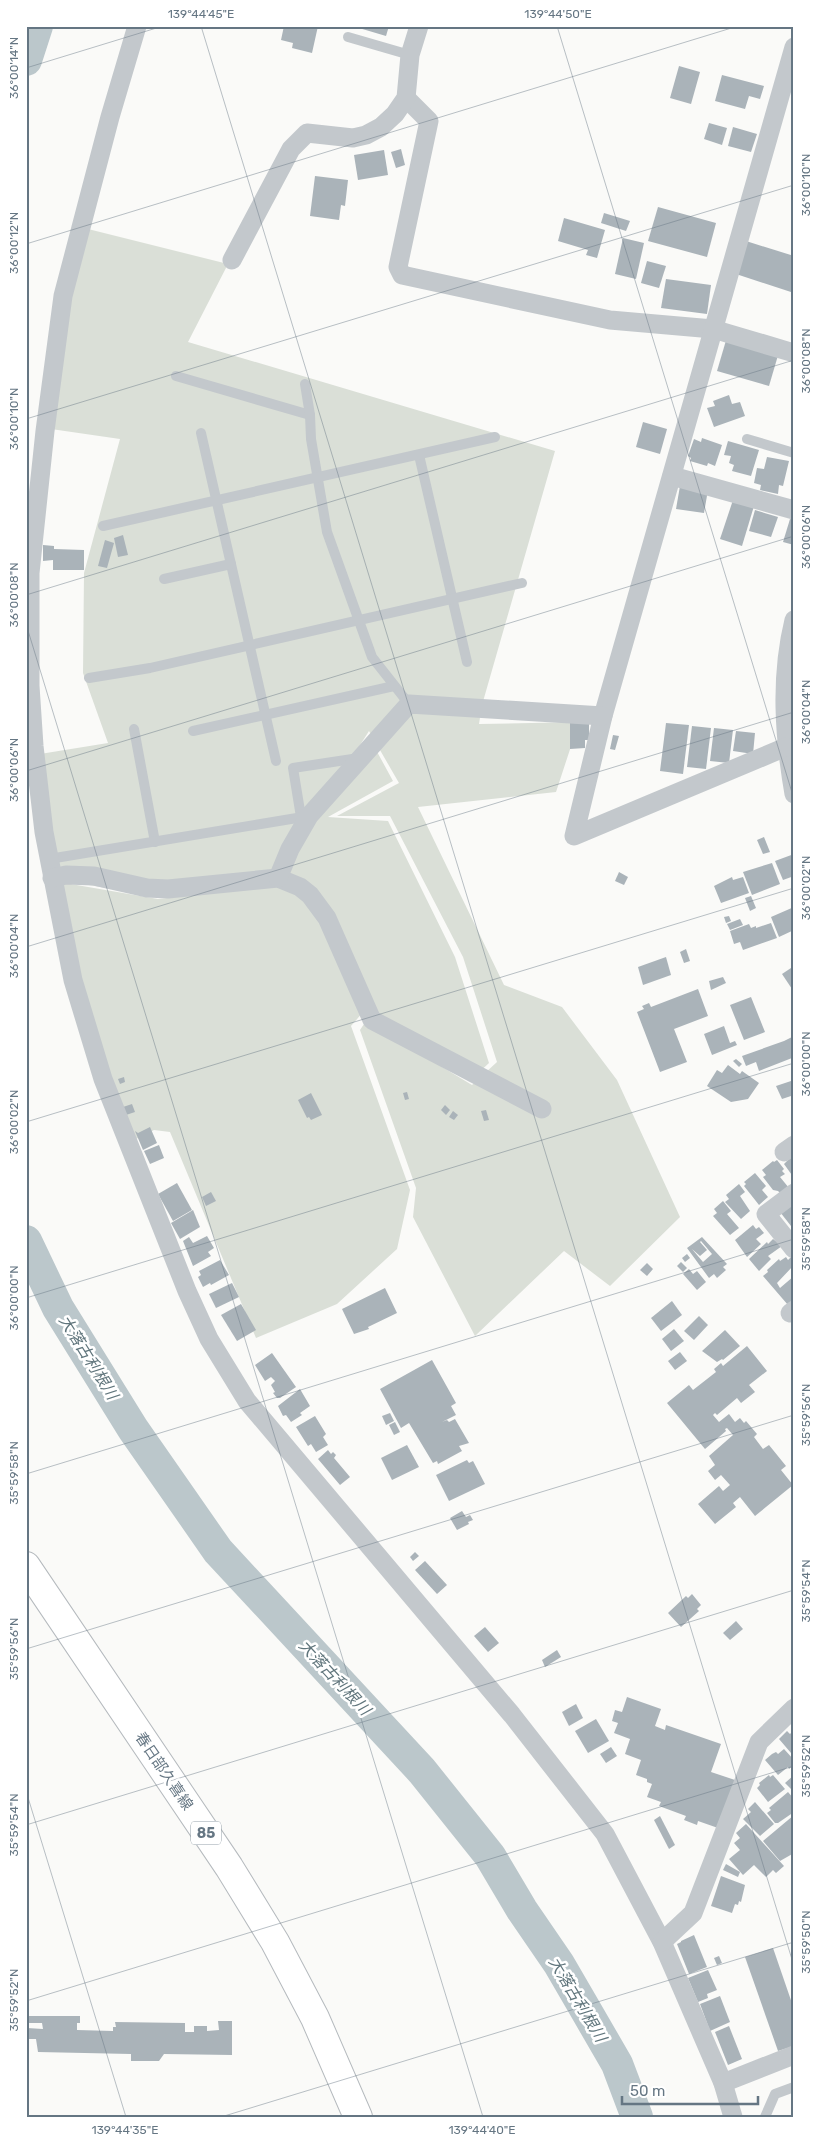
<svg xmlns="http://www.w3.org/2000/svg" width="820" height="2143" font-family="Rubik,'Noto Sans JP',sans-serif">
<rect width="100%" height="100%" fill="#fafaf8"/>
<g fill="#dadfd7">
<polygon points="88,229 228,264 188,342 555,451 482,705 479,724 579,722 556,792 418,807 504,985 562,1007 617,1080 680,1217 610,1286 564,1251 475,1336 413,1217 416,1188 360,1030 366,1021 472,1085 497,1062 463,957 390,816 337,816 399,783 369,731 272,883 160,897 59,880 40,754 108,743 83,673 84,573 120,439 51,429 64,329"/>
<polygon points="369,737 393,781 328,817 388,821 455,957 489,1063 474,1077 364,1011 351,1026 410,1190 397,1249 337,1304 256,1338 170,1132 154,1130 134,1140 109,1076 76,970 59,882 158,899 273,886"/>
</g>
<g fill="none" stroke-linecap="round" stroke-linejoin="round">
<g stroke="#bbc7cb" stroke-width="32">
<polyline points="26,60 37,26"/>
<polyline points="26,1241 58,1308 133,1429 218,1551 422,1771 490,1856 522,1910 559,1964 584,2007 617,2064 637,2117"/>
</g>
</g>
<g fill="#aab3b9" fill-rule="evenodd">
<polygon points="284,26 318,26 312,53 292,48 293,43 281,40"/>
<polygon points="359,26 389,26 386,36 359,28"/>
<polygon points="679,66 700,72 691,104 670,98"/>
<polygon points="722,75 764,86 760,99 749,96 745,109 715,101"/>
<polygon points="709,123 727,128 722,145 704,139"/>
<polygon points="733,127 757,134 751,152 728,146"/>
<polygon points="401,149 405,165 396,168 391,152"/>
<polygon points="384,150 388,175 358,180 354,155"/>
<polygon points="315,176 348,180 345,206 341,205 339,220 310,216"/>
<polygon points="658,207 716,223 707,257 648,241"/>
<polygon points="604,213 630,221 626,231 601,223"/>
<polygon points="564,218 605,230 597,258 586,255 588,250 558,241"/>
<polygon points="623,238 644,243 636,279 615,274"/>
<polygon points="746,241 794,256 794,293 736,274"/>
<polygon points="647,261 666,266 659,288 641,283"/>
<polygon points="666,279 711,285 707,314 661,308"/>
<polygon points="727,337 779,352 769,386 717,371"/>
<polygon points="729,395 732,404 740,402 745,416 714,427 707,408 715,406 713,401"/>
<polygon points="643,422 667,429 660,454 636,447"/>
<polygon points="702,438 722,445 715,466 708,463 707,466 690,461 691,458 688,456 694,439 701,442"/>
<polygon points="728,441 759,450 751,476 732,471 734,465 729,463 731,456 724,455"/>
<polygon points="767,457 789,461 783,486 779,485 778,494 760,490 761,485 754,483 757,468 764,469"/>
<polygon points="680,486 708,490 704,513 676,509"/>
<polygon points="733,500 754,506 742,546 720,539"/>
<polygon points="755,510 778,517 771,537 749,531"/>
<polygon points="790,519 794,520 794,545 783,542"/>
<polygon points="123,535 128,555 118,557 114,538"/>
<polygon points="105,540 114,543 107,568 98,566"/>
<polygon points="43,545 54,546 54,549 84,550 84,570 53,570 53,560 43,561"/>
<polygon points="570,721 589,721 589,740 585,740 585,748 570,749"/>
<polygon points="666,723 689,725 683,774 660,771"/>
<polygon points="692,726 711,728 706,769 687,767"/>
<polygon points="714,728 733,730 729,763 710,761"/>
<polygon points="736,731 755,733 753,754 733,751"/>
<polygon points="613,735 619,736 615,750 610,749"/>
<polygon points="764,837 770,852 763,854 757,840"/>
<polygon points="794,854 794,876 783,880 775,861"/>
<polygon points="772,863 780,884 752,895 743,872"/>
<polygon points="619,872 628,877 624,885 615,881"/>
<polygon points="732,877 733,880 743,877 749,893 721,903 714,886"/>
<polygon points="751,896 756,908 750,911 745,898"/>
<polygon points="794,907 794,930 779,937 771,917"/>
<polygon points="729,916 731,921 726,923 724,917"/>
<polygon points="740,919 743,925 730,930 727,924"/>
<polygon points="771,923 777,938 743,950 740,942 734,944 730,931 749,924 751,928 756,926 756,928"/>
<polygon points="686,949 690,961 684,963 680,952"/>
<polygon points="666,957 671,975 643,985 638,967"/>
<polygon points="794,966 794,992 782,974"/>
<polygon points="723,977 726,983 711,990 709,981"/>
<polygon points="698,989 708,1016 674,1029 687,1062 660,1072 637,1012 644,1009 642,1006 649,1003 651,1007"/>
<polygon points="751,997 765,1032 744,1040 730,1005"/>
<polygon points="724,1026 730,1043 735,1041 737,1045 712,1055 704,1034"/>
<polygon points="794,1036 794,1063 792,1058 759,1071 756,1062 746,1066 742,1056 784,1041"/>
<polygon points="736,1059 742,1064 739,1067 733,1061"/>
<polygon points="728,1065 740,1074 742,1071 759,1083 748,1099 731,1102 707,1086 717,1070 722,1073"/>
<polygon points="124,1077 125,1082 120,1084 118,1079"/>
<polygon points="794,1080 794,1095 782,1099 776,1086"/>
<polygon points="407,1092 409,1099 405,1100 403,1093"/>
<polygon points="311,1093 322,1115 311,1120 309,1117 307,1118 298,1100"/>
<polygon points="132,1104 135,1112 126,1115 123,1107"/>
<polygon points="445,1105 450,1110 446,1115 441,1110"/>
<polygon points="486,1110 489,1120 484,1121 481,1111"/>
<polygon points="453,1111 458,1115 454,1120 449,1117"/>
<polygon points="150,1127 157,1143 143,1150 135,1131 138,1133"/>
<polygon points="159,1145 164,1158 150,1164 144,1151"/>
<polygon points="793,1155 794,1157 794,1178 784,1164"/>
<polygon points="777,1160 784,1169 782,1171 785,1174 780,1177 789,1188 781,1194 778,1191 773,1190 763,1177 766,1175 762,1170 773,1161 774,1162"/>
<polygon points="755,1173 766,1186 762,1190 768,1197 759,1205 744,1186 746,1184 744,1182"/>
<polygon points="177,1183 192,1210 173,1221 158,1194"/>
<polygon points="739,1184 745,1192 740,1196 750,1211 741,1219 725,1202 729,1199 726,1195"/>
<polygon points="211,1192 216,1201 206,1206 202,1197"/>
<polygon points="723,1201 731,1211 727,1214 739,1228 730,1235 713,1216 717,1213 714,1209"/>
<polygon points="794,1202 794,1223 791,1226 780,1212"/>
<polygon points="193,1210 200,1227 180,1239 171,1223"/>
<polygon points="753,1225 756,1229 759,1227 764,1233 756,1239 761,1244 747,1257 735,1240"/>
<polygon points="207,1236 214,1248 208,1252 211,1256 193,1266 183,1241 189,1237 193,1243"/>
<path d="M702,1237L727,1264L723,1267L726,1270L717,1278L714,1274L709,1278L687,1248ZM701,1241L712,1254L703,1262L692,1249L700,1256L707,1250L700,1242Z"/>
<polygon points="773,1239 782,1246 768,1256 771,1259 759,1271 749,1259 767,1242 768,1244"/>
<polygon points="687,1254 690,1258 685,1262 682,1258"/>
<polygon points="786,1257 788,1260 791,1257 794,1260 793,1266 777,1283 780,1288 794,1276 794,1301 788,1305 763,1276 768,1272 767,1270 779,1259 780,1261"/>
<polygon points="220,1260 229,1275 211,1285 210,1283 203,1287 198,1277 201,1275 199,1271"/>
<polygon points="681,1262 687,1268 683,1272 677,1266"/>
<polygon points="647,1263 653,1269 647,1276 640,1270"/>
<polygon points="689,1269 693,1274 697,1271 706,1282 697,1290 683,1274"/>
<polygon points="232,1283 239,1297 216,1308 209,1294"/>
<polygon points="385,1288 397,1313 368,1327 369,1329 354,1334 342,1309"/>
<polygon points="672,1301 682,1315 661,1331 651,1318"/>
<polygon points="241,1304 256,1330 237,1341 221,1315"/>
<polygon points="699,1316 708,1325 694,1340 684,1331"/>
<polygon points="674,1329 684,1341 671,1351 662,1339"/>
<polygon points="725,1330 740,1346 723,1360 722,1359 717,1362 702,1351"/>
<polygon points="747,1346 767,1371 749,1385 755,1392 741,1403 737,1398 717,1415 715,1413 713,1415 719,1422 729,1414 735,1422 740,1418 744,1423 746,1421 757,1434 754,1437 763,1449 769,1445 786,1466 781,1470 793,1485 755,1516 740,1497 733,1503 736,1507 715,1524 698,1504 719,1486 723,1491 730,1485 721,1475 715,1480 708,1471 715,1465 709,1456 733,1435 727,1428 725,1429 726,1431 705,1449 667,1403 689,1385 693,1390 716,1372 714,1369 721,1363 723,1366"/>
<polygon points="680,1352 687,1361 675,1370 668,1361"/>
<polygon points="272,1353 296,1387 280,1398 277,1398 273,1393 275,1392 271,1385 275,1381 271,1377 265,1381 255,1365"/>
<polygon points="432,1360 456,1403 451,1406 456,1415 442,1422 447,1420 449,1422 455,1419 469,1443 459,1446 462,1451 438,1464 437,1461 433,1463 409,1423 401,1428 380,1389"/>
<polygon points="300,1389 310,1406 300,1413 302,1415 291,1422 286,1415 283,1416 278,1406"/>
<polygon points="390,1413 394,1421 386,1425 382,1416"/>
<polygon points="315,1416 326,1434 323,1437 328,1445 316,1452 311,1444 308,1446 296,1427"/>
<polygon points="395,1422 400,1432 394,1435 389,1425"/>
<polygon points="407,1445 419,1467 392,1480 381,1458"/>
<polygon points="328,1450 331,1454 333,1452 336,1455 334,1458 350,1477 340,1485 318,1459"/>
<polygon points="467,1460 469,1463 473,1461 485,1484 449,1501 436,1475"/>
<polygon points="462,1511 466,1517 470,1515 473,1520 468,1522 469,1524 457,1530 450,1518"/>
<polygon points="415,1552 419,1556 413,1561 410,1557"/>
<polygon points="425,1561 447,1585 437,1594 415,1570"/>
<polygon points="692,1594 701,1605 697,1609 699,1611 681,1627 668,1613 686,1596 688,1598"/>
<polygon points="736,1621 743,1629 730,1640 723,1633"/>
<polygon points="485,1627 499,1643 488,1652 474,1636"/>
<polygon points="557,1650 561,1657 545,1667 542,1660"/>
<polygon points="627,1697 661,1709 655,1726 665,1730 666,1725 721,1744 711,1772 735,1780 718,1828 698,1821 697,1825 684,1820 686,1816 659,1806 661,1802 647,1797 652,1784 647,1782 647,1779 636,1775 641,1760 625,1754 630,1739 614,1733 618,1723 612,1721 615,1710 622,1712"/>
<polygon points="576,1704 583,1718 569,1726 562,1712"/>
<polygon points="596,1719 609,1741 588,1753 575,1731"/>
<polygon points="794,1730 794,1751 791,1753 779,1739 787,1731 790,1734"/>
<polygon points="611,1747 617,1756 606,1763 600,1754"/>
<polygon points="784,1749 794,1760 794,1765 789,1769 788,1767 778,1775 765,1760 772,1754 776,1752 778,1754"/>
<polygon points="769,1775 770,1777 773,1775 785,1789 768,1802 757,1788 760,1785 759,1783"/>
<polygon points="794,1775 794,1792 785,1783"/>
<polygon points="788,1792 794,1799 794,1812 778,1823 775,1823 767,1813 771,1810 769,1808"/>
<polygon points="755,1802 774,1824 760,1836 743,1819 751,1812 748,1809"/>
<polygon points="794,1815 794,1853 780,1861 763,1841"/>
<polygon points="660,1816 675,1845 669,1849 654,1820"/>
<polygon points="746,1824 784,1866 776,1873 773,1870 766,1877 754,1865 743,1875 729,1859 740,1850 734,1843 740,1838 736,1833"/>
<polygon points="726,1864 740,1872 738,1877 723,1870"/>
<polygon points="721,1876 745,1885 741,1902 739,1901 738,1905 735,1904 732,1913 711,1906"/>
<polygon points="694,1935 707,1967 689,1974 677,1944 681,1942 681,1941"/>
<polygon points="773,1948 794,2009 794,2046 778,2051 745,1957"/>
<polygon points="719,1956 722,1963 717,1965 714,1958"/>
<polygon points="708,1970 717,1990 707,1994 708,1998 698,2002 688,1978"/>
<polygon points="720,1996 730,2022 710,2031 700,2004"/>
<polygon points="26,2016 80,2016 80,2023 77,2023 77,2030 113,2031 113,2027 116,2027 115,2022 185,2023 185,2032 194,2032 194,2026 207,2026 207,2031 219,2030 218,2021 232,2021 232,2055 164,2054 159,2061 131,2061 131,2054 38,2052 36,2039 27,2039 27,2028 43,2029 42,2023 26,2023"/>
<polygon points="729,2026 742,2059 728,2065 715,2032"/>
</g>
<g fill="none" stroke-linecap="round" stroke-linejoin="round">
<g stroke="#b5babe" stroke-width="30">
<polyline id="primary" points="26,1566 229,1867 275,1942 315,2018 358,2117"/>
</g>
<g stroke="#c3c8cc" stroke-width="10">
<polyline points="348,37 410,55"/>
<polyline points="176,376 310,415"/>
<polyline points="305,384 310,415 311,439 327,532 372,657 409,704"/>
<polyline points="201,433 276,761"/>
<polyline points="747,439 794,453"/>
<polyline points="419,455 467,662"/>
<polyline points="103,526 495,437"/>
<polyline points="164,579 231,564"/>
<polyline points="89,678 150,668 522,583"/>
<polyline points="134,729 155,842"/>
<polyline points="193,731 394,686"/>
<polyline points="301,817 293,768 359,758"/>
<polyline points="49,859 309,816"/>
<polyline points="765,2117 775,2094 794,2087"/>
</g>
<g stroke="#c3c8cc" stroke-width="19">
<polyline points="137,26 110,117 63,296 45,431 30,573 30,686 34,746 44,832 73,980 103,1079 187,1291 209,1339 247,1401 512,1715 605,1834 662,1942 723,2083 733,2117"/>
<polyline points="406,98 429,121 398,267 402,275 610,320 713,329 794,353"/>
<polyline points="232,260 291,149 307,133 353,138 366,135 381,127 395,114 406,98 410,55 419,26"/>
<polyline points="672,476 794,510"/>
<path d="M794,620C780,677 784,736 794,794"/>
<polyline points="786,747 574,836 603,716 794,47"/>
<polyline points="52,878 66,875 94,876 147,888 168,889 278,878 300,887 310,895 327,918 372,1020 542,1109"/>
<polyline points="278,878 290,849 309,816 409,704 603,716"/>
<polyline points="784,1152 794,1145"/>
<polyline points="794,1193 766,1214 794,1249"/>
<polyline points="790,1313 794,1310"/>
<polyline points="662,1942 693,1913 759,1742 794,1708"/>
<polyline points="723,2083 794,2055"/>
</g>
<use href="#primary" stroke="#fff" stroke-width="28"/>
</g>
<path fill="none" stroke="#657683" stroke-width="1" stroke-opacity="0.45" d="M201,26L794,1966M557,26L794,799M26,68L163,26M26,244L738,26M26,419L794,185M26,595L794,360M26,624L483,2117M26,771L794,536M26,947L794,712M26,1122L794,888M26,1298L794,1063M26,1474L794,1239M26,1649L794,1415M26,1791L126,2117M26,1825L794,1590M26,2001L794,1766M221,2117L794,1942"/>
<g text-anchor="middle" stroke-width="5" stroke-linejoin="round" paint-order="stroke">
<rect fill="#fff" stroke="#939fa8" stroke-width="1" x="191" y="1821.5" width="30" height="23" rx="4"/>
<g font-size="14" font-weight="bold" fill="#657683">
<text x="206" y="1838">85</text>
</g>
<g font-size="15" fill="#657683" stroke="#fff">
<text transform="translate(164 1771) rotate(56)" y="5">春日部久喜線</text>
</g>
<g font-size="16" font-style="italic" fill="#60757c" stroke="#fff">
<text transform="translate(89 1357) rotate(58)" y="6">大落古利根川</text>
<text transform="translate(335 1677) rotate(47)" y="6">大落古利根川</text>
<text transform="translate(578 1999) rotate(59)" y="6">大落古利根川</text>
</g>
</g>
<rect width="820" height="2143" fill="none" stroke="#ffffff" stroke-width="55"/>
<path d="M622 2096v8h136v-8" fill="none" stroke="#657683" stroke-width="2.5"/>
<text x="630" y="2096" font-size="15" fill="#657683" stroke="#ffffff" stroke-width="4" paint-order="stroke">50 m</text>
<rect x="28" y="28" width="764" height="2088" fill="none" stroke="#657683" stroke-width="2"/>
<g font-size="12" text-anchor="middle" fill="#657683">
<text x="201" y="18">139°44'45"E</text>
<text x="558" y="18">139°44'50"E</text>
<text transform="translate(14 68) rotate(-90)" y="4">36°00'14"N</text>
<text transform="translate(806 185) rotate(-90)" y="4">36°00'10"N</text>
<text transform="translate(14 243) rotate(-90)" y="4">36°00'12"N</text>
<text transform="translate(806 361) rotate(-90)" y="4">36°00'08"N</text>
<text transform="translate(14 419) rotate(-90)" y="4">36°00'10"N</text>
<text transform="translate(806 537) rotate(-90)" y="4">36°00'06"N</text>
<text transform="translate(14 595) rotate(-90)" y="4">36°00'08"N</text>
<text transform="translate(806 712) rotate(-90)" y="4">36°00'04"N</text>
<text transform="translate(14 770) rotate(-90)" y="4">36°00'06"N</text>
<text transform="translate(806 888) rotate(-90)" y="4">36°00'02"N</text>
<text transform="translate(14 946) rotate(-90)" y="4">36°00'04"N</text>
<text transform="translate(806 1064) rotate(-90)" y="4">36°00'00"N</text>
<text transform="translate(14 1122) rotate(-90)" y="4">36°00'02"N</text>
<text transform="translate(806 1239) rotate(-90)" y="4">35°59'58"N</text>
<text transform="translate(14 1298) rotate(-90)" y="4">36°00'00"N</text>
<text transform="translate(806 1415) rotate(-90)" y="4">35°59'56"N</text>
<text transform="translate(14 1473) rotate(-90)" y="4">35°59'58"N</text>
<text transform="translate(806 1591) rotate(-90)" y="4">35°59'54"N</text>
<text transform="translate(14 1649) rotate(-90)" y="4">35°59'56"N</text>
<text transform="translate(806 1766) rotate(-90)" y="4">35°59'52"N</text>
<text transform="translate(14 1825) rotate(-90)" y="4">35°59'54"N</text>
<text transform="translate(806 1942) rotate(-90)" y="4">35°59'50"N</text>
<text transform="translate(14 2000) rotate(-90)" y="4">35°59'52"N</text>
<text x="125" y="2134">139°44'35"E</text>
<text x="482" y="2134">139°44'40"E</text>
</g>
</svg>
